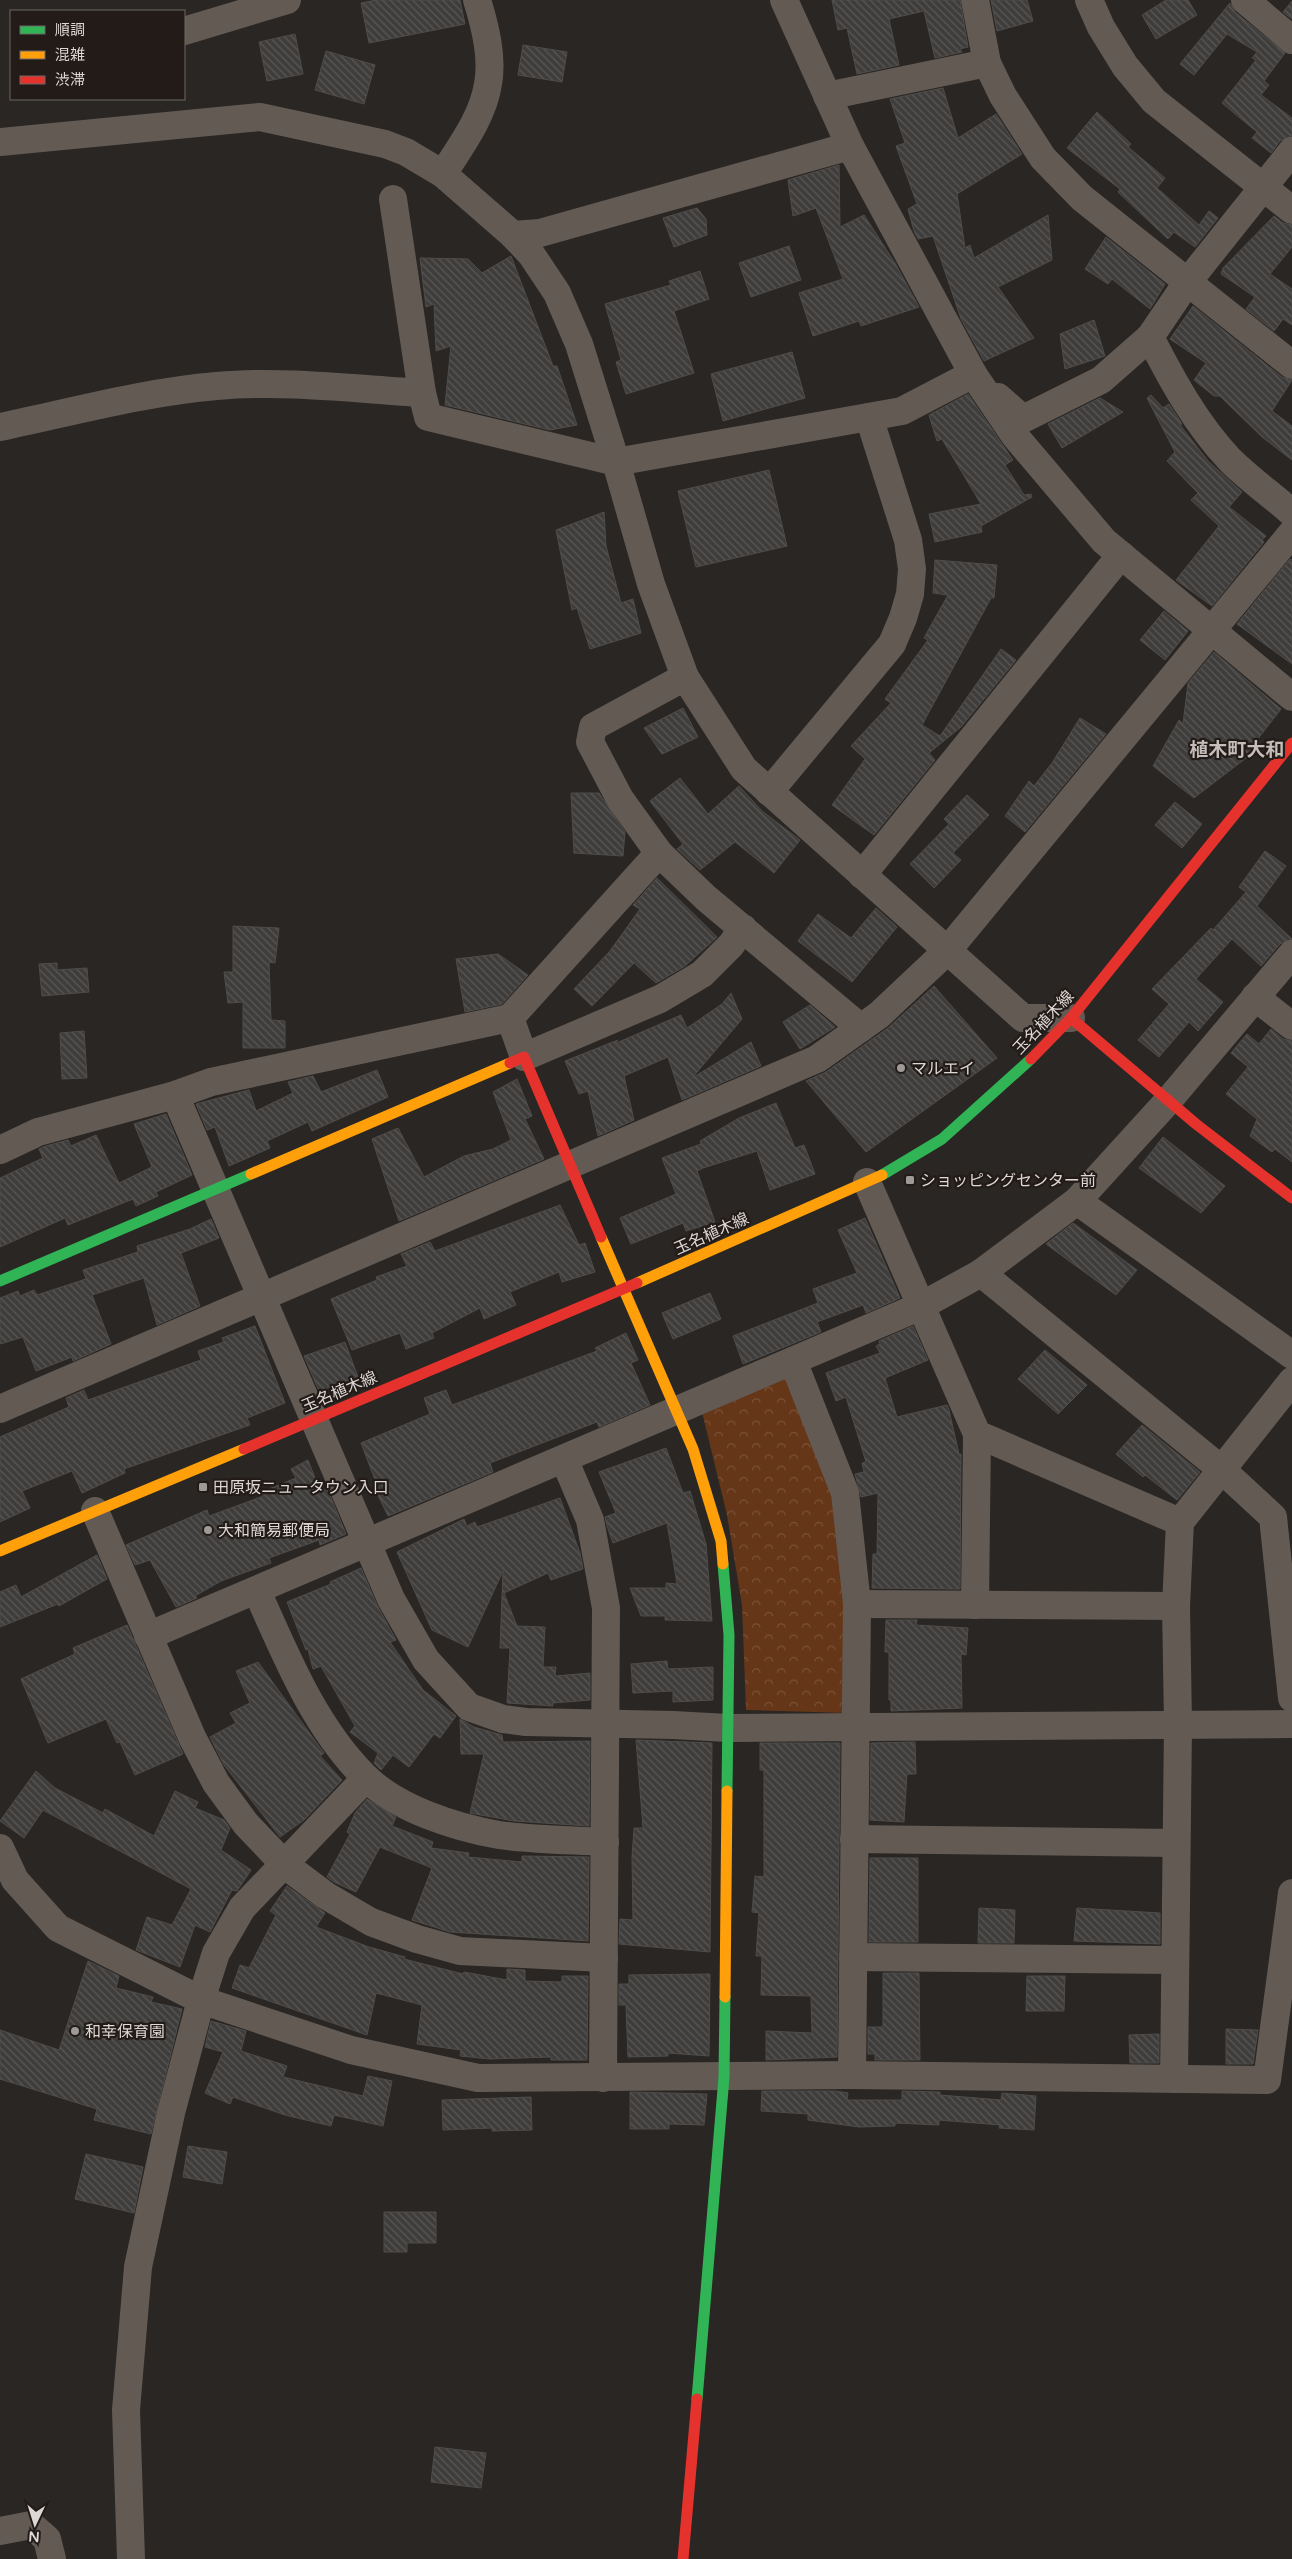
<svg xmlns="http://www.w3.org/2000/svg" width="1292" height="2559" font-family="'Varela Round','Noto Sans JP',sans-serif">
<defs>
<pattern id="forest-crowns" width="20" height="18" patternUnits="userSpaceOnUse" patternTransform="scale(1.25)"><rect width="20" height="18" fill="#653617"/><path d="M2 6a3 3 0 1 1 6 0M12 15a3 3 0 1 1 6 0" fill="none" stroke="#7b5238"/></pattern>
<pattern id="building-back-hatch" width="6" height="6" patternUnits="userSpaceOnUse" patternTransform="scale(1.25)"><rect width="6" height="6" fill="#3f3d3b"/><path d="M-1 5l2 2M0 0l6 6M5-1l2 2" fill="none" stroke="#5a5857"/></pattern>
</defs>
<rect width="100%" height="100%" fill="#292623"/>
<polygon fill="url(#forest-crowns)" points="787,1372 840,1501 850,1585 847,1713 746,1710 742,1605 727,1515 702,1412"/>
<g fill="url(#building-back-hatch)" stroke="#4f4c4a">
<polygon points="376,0 460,0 465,24 369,43 361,3"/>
<polygon points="832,0 960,0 968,47 960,49 962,52 935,58 924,11 889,19 899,65 857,74 847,28 838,30"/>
<polygon points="991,0 1027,0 1033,21 997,31"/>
<polygon points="1166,0 1188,0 1197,15 1156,39 1142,15"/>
<polygon points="1292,1 1292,19 1283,12"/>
<polygon points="1230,3 1235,12 1285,53 1264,81 1269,85 1261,95 1292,118 1292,136 1280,141 1271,153 1252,138 1257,132 1222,103 1256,60 1252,58 1257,52 1227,34 1194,75 1180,64"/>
<polygon points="295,34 303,74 267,81 259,42"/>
<polygon points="523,45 567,52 562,82 518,75"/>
<polygon points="326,51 375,65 364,104 315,90"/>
<polygon points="943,88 958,138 996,114 1022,154 957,194 965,248 970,245 974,258 1048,215 1052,260 998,287 1034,338 984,361 961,319 933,236 918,239 914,231 908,209 917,204 896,146 905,143 890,99"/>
<polygon points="1097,112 1131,144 1128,147 1165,178 1157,188 1199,225 1209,211 1218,218 1195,247 1174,232 1168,239 1118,192 1120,189 1067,148"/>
<polygon points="839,165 840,227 864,215 895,263 919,307 861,326 859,321 813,336 799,293 843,279 816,208 793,216 788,180"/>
<polygon points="697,208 706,219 707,235 674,247 663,218"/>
<polygon points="1274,216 1283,223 1292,225 1292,247 1270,274 1292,289 1292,325 1283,319 1274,331 1246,309 1255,297 1221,274 1223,268"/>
<polygon points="1106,237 1165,284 1150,309 1112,279 1108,284 1085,269"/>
<polygon points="789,246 801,280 751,297 739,263"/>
<polygon points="511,256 553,366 557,366 577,425 550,430 445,405 451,346 436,351 434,304 426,307 420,258 468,259 482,273"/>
<polygon points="700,271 709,299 674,311 694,373 626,394 616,362 621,360 605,304 671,285 669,281"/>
<polygon points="1193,306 1282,377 1292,380 1272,411 1292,426 1292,460 1262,437 1220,396 1214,396 1194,380 1206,363 1170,339"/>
<polygon points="1094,320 1105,356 1065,369 1060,334"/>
<polygon points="792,352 805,398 723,421 711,374"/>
<polygon points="968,394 1013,460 1005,465 1024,495 1031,494 1032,497 981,526 982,532 935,542 929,514 981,504 942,439 937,441 929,415"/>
<polygon points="1151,395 1163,408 1169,404 1182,424 1180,425 1208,461 1242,492 1229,507 1266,536 1262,540 1264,542 1212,606 1176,580 1219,526 1191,500 1198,493 1167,461 1175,452 1147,398"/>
<polygon points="1100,398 1123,412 1062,448 1048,424"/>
<polygon points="769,470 787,546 696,567 678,491"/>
<polygon points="604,512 606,546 621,603 633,599 641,633 590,649 577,608 572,610 556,530"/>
<polygon points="1290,559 1292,560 1292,664 1237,624"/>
<polygon points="935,560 997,565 994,598 991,598 922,725 940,736 1001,649 1016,660 961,727 929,753 935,760 874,835 832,805 865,759 851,746 891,703 885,699 928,640 924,638 948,595 933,593"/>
<polygon points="1164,611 1188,631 1165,660 1140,640"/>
<polygon points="1214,652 1281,709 1257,740 1263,745 1194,798 1153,766 1179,720 1183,724 1188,683"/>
<polygon points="683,708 698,737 662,754 644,728"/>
<polygon points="1080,718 1106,734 1025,832 1005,816 1029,781 1034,786 1052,763"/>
<polygon points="680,778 708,814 739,786 762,811 800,840 774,873 735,842 700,870 677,849 683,844 650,801"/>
<polygon points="571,793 599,793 625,832 623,856 574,853"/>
<polygon points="967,795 989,815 953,853 961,860 934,888 910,864 949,824 944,819"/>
<polygon points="1175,802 1202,824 1182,848 1155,825"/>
<polygon points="1265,851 1286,866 1257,906 1292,939 1280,944 1261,966 1232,939 1196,979 1223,1002 1198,1031 1189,1022 1159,1057 1138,1040 1169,1004 1152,989 1211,928 1213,930 1246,892 1239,887"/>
<polygon points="657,878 717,937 685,966 656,983 634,963 592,1006 574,989 610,951 640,909 633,905"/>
<polygon points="876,908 897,927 852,982 798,941 818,914 851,938"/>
<polygon points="233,926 279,928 275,963 269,962 271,1020 285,1021 285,1048 243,1048 243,1002 228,1003 224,972 233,972"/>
<polygon points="498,954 528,975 502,1004 465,1012 456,959"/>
<polygon points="57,963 57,970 87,968 89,992 42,996 39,964"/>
<polygon points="934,986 997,1058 866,1152 806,1081 826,1072 888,1028"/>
<polygon points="731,993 742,1019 692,1078 751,1042 761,1066 682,1100 668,1057 624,1076 634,1120 598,1136 588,1091 579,1094 565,1061 618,1040 614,1044 681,1015 687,1028 722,1004"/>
<polygon points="810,1005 835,1027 800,1049 783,1022"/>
<polygon points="1271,1029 1283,1039 1292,1041 1292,1162 1275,1149 1272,1152 1250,1136 1257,1119 1226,1094 1248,1067 1231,1053 1247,1034 1259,1044"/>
<polygon points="84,1031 87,1078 62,1079 60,1033"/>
<polygon points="377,1070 388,1097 312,1131 308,1122 267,1141 270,1148 229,1166 215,1127 207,1130 196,1104 249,1090 256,1111 293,1093 288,1082 292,1081 313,1076 321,1092"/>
<polygon points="517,1079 532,1116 525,1119 544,1159 399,1221 372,1139 398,1128 424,1177 464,1156 493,1149 511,1140 493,1092"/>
<polygon points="776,1103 795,1148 804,1145 815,1174 770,1190 757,1151 703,1168 697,1171 715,1222 686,1231 683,1223 631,1244 620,1218 676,1194 662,1158 701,1144 700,1141 739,1118"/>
<polygon points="166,1114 192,1175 156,1192 158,1196 136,1206 133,1199 68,1225 65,1218 0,1247 0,1178 43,1158 39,1149 46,1146 68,1140 71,1146 96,1135 119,1183 152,1167 134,1124"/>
<polygon points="1163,1137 1225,1186 1201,1213 1139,1168"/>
<polygon points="560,1205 579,1245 585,1243 595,1272 562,1282 559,1272 510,1292 516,1305 484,1319 480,1308 432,1333 434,1338 406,1349 400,1333 352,1350 331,1299 377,1280 376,1277 407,1266 401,1254 430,1242 435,1251"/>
<polygon points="865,1218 900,1298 866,1313 863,1305 817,1322 821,1332 743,1364 733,1336 818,1303 813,1289 857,1273 838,1230"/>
<polygon points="211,1219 219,1238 181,1253 200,1306 157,1325 144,1278 92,1295 111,1344 73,1361 72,1357 36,1371 23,1337 0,1344 0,1298 18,1291 20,1296 34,1290 37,1295 86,1279 83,1270 138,1252 137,1246 190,1229"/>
<polygon points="1073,1223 1137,1270 1116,1295 1046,1244"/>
<polygon points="710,1293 721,1319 673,1339 662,1313"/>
<polygon points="255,1326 285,1403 247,1418 250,1425 124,1469 125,1473 82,1493 72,1471 22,1491 30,1508 0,1522 0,1437 69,1407 66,1398 84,1390 88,1400 201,1360 198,1351 224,1342 222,1338"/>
<polygon points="913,1326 928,1360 885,1378 897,1417 947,1405 949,1410 959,1454 961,1454 960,1589 872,1588 873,1554 877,1554 878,1493 861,1497 855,1474 864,1472 862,1463 866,1462 846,1397 836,1401 826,1373 880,1353 876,1346 880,1344 879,1341"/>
<polygon points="626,1333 638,1360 631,1363 650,1405 599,1427 597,1422 490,1463 493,1472 388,1516 374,1487 377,1485 361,1443 430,1414 424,1398 446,1390 452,1405 597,1351 595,1348"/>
<polygon points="345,1342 358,1377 319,1391 304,1356"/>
<polygon points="1045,1350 1087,1385 1058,1414 1018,1379"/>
<polygon points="1142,1425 1200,1472 1177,1500 1145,1475 1143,1477 1116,1454"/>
<polygon points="666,1448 683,1493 690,1491 706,1544 712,1621 665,1620 665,1616 641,1616 630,1588 666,1588 666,1583 677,1584 667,1523 613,1543 607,1526 605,1517 616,1513 599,1472"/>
<polygon points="308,1460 320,1491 327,1488 346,1534 320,1545 319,1540 269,1558 271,1563 221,1581 195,1596 197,1598 176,1607 150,1560 135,1565 126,1545 207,1510 209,1516 261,1497 259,1493 296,1478 291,1469"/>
<polygon points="560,1498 580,1553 583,1569 551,1580 548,1573 504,1593 517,1626 545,1627 543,1667 556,1667 555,1676 590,1673 590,1700 553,1703 553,1706 507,1703 510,1648 500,1648 503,1571 468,1647 432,1630 397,1552 464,1519 467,1526 475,1522 477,1527"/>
<polygon points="97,1555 107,1579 59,1606 58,1604 0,1627 0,1592 16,1585 21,1597"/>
<polygon points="361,1568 377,1605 396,1640 390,1642 423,1690 456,1716 440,1738 434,1734 409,1767 393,1755 381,1770 374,1763 378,1753 350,1732 355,1726 321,1666 313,1669 308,1649 306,1650 287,1602 331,1584 330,1582"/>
<polygon points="886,1620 917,1620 916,1625 968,1628 966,1655 961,1654 962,1708 891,1711 891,1700 889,1700 889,1652 885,1652"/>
<polygon points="127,1625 183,1754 135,1775 120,1742 117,1743 106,1719 48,1743 21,1679 75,1654 73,1648"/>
<polygon points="667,1661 668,1669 713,1667 713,1700 673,1702 673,1691 633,1693 631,1664"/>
<polygon points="258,1662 324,1753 320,1756 342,1780 304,1820 280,1837 224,1765 210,1737 236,1723 230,1713 250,1703 236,1671"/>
<polygon points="460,1719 474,1727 502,1735 503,1742 590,1741 589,1826 514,1821 470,1813 484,1754 461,1754"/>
<polygon points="636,1740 712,1743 710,1952 619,1944 620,1919 633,1920 632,1857 634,1828 643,1828"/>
<polygon points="915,1742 916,1774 907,1774 904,1822 870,1820 871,1743"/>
<polygon points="760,1743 840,1743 837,2057 766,2060 766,2031 812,2033 811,1996 761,1995 762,1956 756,1956 759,1913 752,1912 755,1876 764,1877 764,1770 760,1770"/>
<polygon points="36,1771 55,1788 103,1813 105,1809 154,1836 175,1791 198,1802 195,1808 224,1820 230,1828 221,1850 251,1870 237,1891 232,1890 210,1932 195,1925 180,1967 136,1950 147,1917 172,1925 191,1889 43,1810 24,1838 0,1821"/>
<polygon points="367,1799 396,1817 392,1826 433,1842 431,1848 469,1853 468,1857 522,1862 522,1856 589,1857 588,1941 450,1932 412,1920 432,1868 380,1847 356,1892 334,1882 327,1877 350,1834 347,1832 355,1813"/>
<polygon points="870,1858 918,1858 918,1942 869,1942"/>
<polygon points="287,1886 325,1913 316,1927 369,1947 405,1957 404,1959 463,1974 464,1972 507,1980 507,1969 525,1970 525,1981 562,1982 562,1976 588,1976 587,2060 551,2060 551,2057 490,2059 460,2056 461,2050 417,2044 422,2005 376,1993 367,2035 232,1988 240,1965 249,1968 276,1915 270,1911"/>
<polygon points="979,1908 1015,1910 1014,1943 978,1943"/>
<polygon points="1077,1908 1160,1913 1160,1944 1074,1941"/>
<polygon points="88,1961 119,1976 116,1988 153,1997 151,2002 182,2009 151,2134 94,2120 97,2109 0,2079 0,2030 59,2050"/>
<polygon points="883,1973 919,1973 920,2060 875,2060 875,2054 868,2054 868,2027 883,2027"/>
<polygon points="710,1974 709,2056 668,2053 668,2056 628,2057 626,2005 619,2005 619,1984 629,1984 629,1975"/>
<polygon points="1027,1976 1065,1976 1064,2011 1026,2011"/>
<polygon points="211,2021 246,2031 241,2051 287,2066 283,2077 363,2096 368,2076 392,2081 383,2126 334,2115 331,2126 285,2115 233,2097 230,2104 205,2093 223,2052 205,2047"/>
<polygon points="1226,2029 1258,2030 1253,2064 1226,2064"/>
<polygon points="1159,2034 1159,2063 1130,2063 1129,2035"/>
<polygon points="762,2091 835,2091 848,2093 847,2100 902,2100 902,2091 940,2092 940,2095 1001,2100 1002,2093 1036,2096 1034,2130 999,2128 1000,2125 939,2120 939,2125 895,2123 895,2126 859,2127 808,2120 808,2114 761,2111"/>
<polygon points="630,2092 707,2094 704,2125 669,2124 669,2129 630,2129"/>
<polygon points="531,2097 532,2130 492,2131 492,2128 443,2130 442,2100"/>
<polygon points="188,2146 227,2152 222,2184 183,2177"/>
<polygon points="86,2154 143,2167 134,2213 75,2199"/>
<polygon points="384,2212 436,2212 436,2243 407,2243 407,2252 384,2252"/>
<polygon points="435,2447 486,2453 481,2488 431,2482"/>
</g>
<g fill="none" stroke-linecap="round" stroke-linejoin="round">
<g stroke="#635a54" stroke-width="28">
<polyline points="784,0 850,146 973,374 1015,436 1104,541 1292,697"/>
<polyline points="975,0 987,63 1003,96 1043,158 1082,198 1292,365"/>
<polyline points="1089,0 1101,27 1125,66 1154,101 1292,210"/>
<polyline points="1245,0 1292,40"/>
<polyline points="184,31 287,0"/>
<polyline points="827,96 987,63"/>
<polyline points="0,142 260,117 385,144 406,152 443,174 513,235 531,254 557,293 579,344 616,462 651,584 685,677 744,769 1023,1018 1071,1018"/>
<path d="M443,174C460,147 483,117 488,84C493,57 485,26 477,0"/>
<polyline points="393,199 422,393"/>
<polyline points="513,235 540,233 850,146"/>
<path d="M1150,337C1172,380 1196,424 1230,460C1249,479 1272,495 1292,513"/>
<polyline points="998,397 1023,419 1101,380 1150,337 1186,284 1292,151"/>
<path d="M0,427C72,412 144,392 217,386C283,380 355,389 422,393L428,417L616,462L902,411L973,374"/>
<polyline points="685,677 593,727 590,742 620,799 659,853 706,898 861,1028"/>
<polyline points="769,792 892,644 903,618 910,594 912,569 908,540 869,417"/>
<polyline points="659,853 510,1018 524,1057 660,999 702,974 731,945 743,928"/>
<polyline points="862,875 1121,555"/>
<polyline points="1255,997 1292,1026"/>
<polyline points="175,1095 391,1599 426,1660 469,1707 503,1719 526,1722 673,1725 728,1728 1292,1724"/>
<polyline points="0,1150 38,1132 175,1095 211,1082 510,1018"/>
<polyline points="867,1182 977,1434 1180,1522"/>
<polyline points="1077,1201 1292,1355"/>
<polyline points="981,1273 1221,1469 1273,1517 1292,1698"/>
<polyline points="793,1361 845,1493 857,1604 852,2075"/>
<polyline points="0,1409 817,1059 879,1015 947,951 1292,533"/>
<polyline points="564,1459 590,1520 606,1608 603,2078"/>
<polyline points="95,1511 192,1737 216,1783 246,1824 285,1865 325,1895 371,1922 417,1939 460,1951 604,1958"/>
<path d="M257,1591C286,1656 314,1726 365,1777C398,1809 454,1827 499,1835C533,1840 570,1840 605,1842"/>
<polyline points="857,1604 1176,1606"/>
<polyline points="975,1605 977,1434"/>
<polyline points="148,1636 921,1306 981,1273 1077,1201 1168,1101 1292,954"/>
<polyline points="854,1839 1175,1843"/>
<polyline points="0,1848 15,1880 58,1928 201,2000 351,2050 478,2078 852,2075 1267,2080 1292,1893"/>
<polyline points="853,1957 1174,1960"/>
<polyline points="1174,2079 1178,1724 1176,1606 1180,1522 1292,1381"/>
<polyline points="0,2531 31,2525 47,2539 52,2559"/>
<polyline points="131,2559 126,2410 138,2267 171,2113 201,2000 216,1953 242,1908 366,1778"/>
</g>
<g stroke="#30b455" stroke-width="11">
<polyline points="882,1175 942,1139 1031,1059"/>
<polyline points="0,1281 251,1174"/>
<polyline points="723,1564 729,1635 727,1791"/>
<polyline points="697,2399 724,2077 725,1997"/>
</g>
<g stroke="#ff9f0a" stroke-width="11">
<polyline points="251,1174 510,1063"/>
<polyline points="601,1237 693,1449 721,1541 723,1564"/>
<polyline points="637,1283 882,1175"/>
<polyline points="0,1551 244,1449"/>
<polyline points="725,1997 727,1791"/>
</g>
<g stroke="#e5322d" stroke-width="11">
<polyline points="1071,1018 1196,1124 1292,1198"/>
<polyline points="1031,1059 1071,1018 1292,743"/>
<polyline points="510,1063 524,1057 601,1237"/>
<polyline points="244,1449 637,1283"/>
<polyline points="683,2559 697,2399"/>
</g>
</g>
<g fill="#9e9a97" stroke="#221b18" stroke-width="2">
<circle cx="901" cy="1068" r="5"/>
<rect x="905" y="1175" width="10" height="10" rx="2.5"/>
<rect x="198" y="1482" width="10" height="10" rx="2.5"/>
<circle cx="208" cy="1530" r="5"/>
<circle cx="75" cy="2031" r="5"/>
</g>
<g text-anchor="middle" stroke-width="4.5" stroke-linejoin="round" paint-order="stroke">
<g font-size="16" fill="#ddd8d6" stroke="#221b18">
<text transform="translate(1043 1022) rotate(-47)" y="6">玉名植木線</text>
<text transform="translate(711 1233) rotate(-24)" y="6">玉名植木線</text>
<text transform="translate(339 1391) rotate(-23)" y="6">玉名植木線</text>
</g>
<g font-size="16" fill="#ddd8d6" stroke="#221b18" text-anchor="start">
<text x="911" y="1074">マルエイ</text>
<text x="920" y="1186">ショッピングセンター前</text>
<text x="213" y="1493">田原坂ニュータウン入口</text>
<text x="218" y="1536">大和簡易郵便局</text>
<text x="85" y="2037">和幸保育園</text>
</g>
<g font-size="19" font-weight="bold" fill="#c6bdb9" stroke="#221b18">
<text x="1237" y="756">植木町大和</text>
</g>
</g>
<rect x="10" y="10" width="175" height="90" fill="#221b18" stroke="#6d6764"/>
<rect x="20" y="26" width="25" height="8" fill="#30b455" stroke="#6d6764"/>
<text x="55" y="35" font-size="15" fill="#ddd8d6">順調</text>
<rect x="20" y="51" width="25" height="8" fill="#ff9f0a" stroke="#6d6764"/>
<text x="55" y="60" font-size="15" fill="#ddd8d6">混雑</text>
<rect x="20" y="76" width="25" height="8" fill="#e5322d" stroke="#6d6764"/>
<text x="55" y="85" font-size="15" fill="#ddd8d6">渋滞</text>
<g transform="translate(35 2524) rotate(184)" stroke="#221b18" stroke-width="4" paint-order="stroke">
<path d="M0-4L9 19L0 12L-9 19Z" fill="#ddd8d6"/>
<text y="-8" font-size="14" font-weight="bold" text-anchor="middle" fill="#ddd8d6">N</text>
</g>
</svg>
